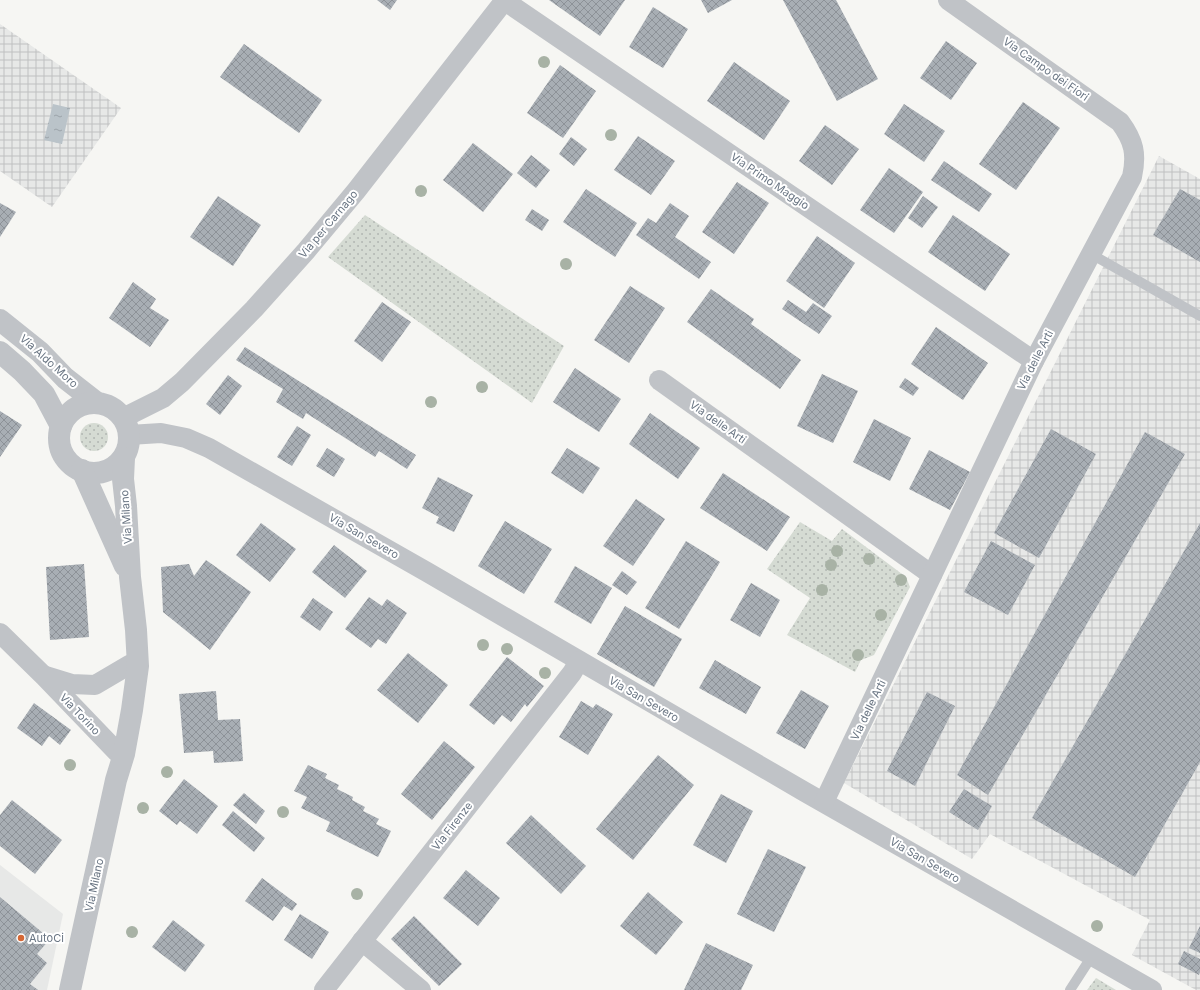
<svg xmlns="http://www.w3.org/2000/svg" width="1200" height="990" font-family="Inter,sans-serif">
<defs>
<pattern id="industrial-grid" width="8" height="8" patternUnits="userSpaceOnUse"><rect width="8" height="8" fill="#e7e8e7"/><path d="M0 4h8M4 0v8" fill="none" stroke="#bfc1c1"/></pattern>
<pattern id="green-dots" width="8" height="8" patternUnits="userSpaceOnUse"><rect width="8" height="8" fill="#d5dbd3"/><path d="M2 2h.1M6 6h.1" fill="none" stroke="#b1b6b1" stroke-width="1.8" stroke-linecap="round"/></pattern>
<pattern id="water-ripples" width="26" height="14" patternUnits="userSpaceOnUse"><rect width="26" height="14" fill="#bac3c9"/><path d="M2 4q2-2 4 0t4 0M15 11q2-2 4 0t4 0" fill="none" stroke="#9ba3a9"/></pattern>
<pattern id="building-cross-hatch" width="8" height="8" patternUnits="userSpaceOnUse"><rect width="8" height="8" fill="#a8aeb4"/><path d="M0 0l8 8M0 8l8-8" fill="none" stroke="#8d9298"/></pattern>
</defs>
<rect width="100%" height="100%" fill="#f6f6f3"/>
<polygon fill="#e7e8e7" points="0,865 63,914 47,990 0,990"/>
<g fill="url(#industrial-grid)">
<polygon points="0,24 121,108 52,207 0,171"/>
<polygon points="1159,156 1200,179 1200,990 1196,990 1132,955 1150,920 990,834 972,859 844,783"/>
</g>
<g fill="url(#green-dots)">
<polygon points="365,215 564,346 532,403 328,257"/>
<circle cx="94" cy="437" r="14"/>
<polygon points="800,522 832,541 842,529 906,577 910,587 874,655 861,660 855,672 787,635 810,598 767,569"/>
<polygon points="1096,978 1116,990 1087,990"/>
</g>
<polygon fill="url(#water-ripples)" points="53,104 70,108 62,144 44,140"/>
<g fill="url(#building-cross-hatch)">
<polygon points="377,0 397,0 390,10"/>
<polygon points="549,0 625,0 600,36"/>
<polygon points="701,0 732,0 708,13"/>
<polygon points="783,0 836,0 878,79 837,101"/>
<polygon points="653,7 688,29 663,68 629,47"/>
<polygon points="946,41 977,63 951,100 920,78"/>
<polygon points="244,44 322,100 299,133 220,77"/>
<polygon points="734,62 790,101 764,140 707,101"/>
<polygon points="560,65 596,91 563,138 527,113"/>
<polygon points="1023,102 1060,128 1016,190 979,164"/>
<polygon points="904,104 945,131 924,162 884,134"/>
<polygon points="825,125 859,149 832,185 799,161"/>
<polygon points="638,136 675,161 651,195 614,170"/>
<polygon points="571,137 587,149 574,166 559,154"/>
<polygon points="473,143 513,174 483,212 443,180"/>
<polygon points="531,155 550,170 536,188 517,173"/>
<polygon points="944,161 992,194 979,212 931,180"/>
<polygon points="889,168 923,192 894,233 860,210"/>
<polygon points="737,182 769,203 734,254 702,232"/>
<polygon points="586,189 637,223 615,257 563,222"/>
<polygon points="1180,189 1200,200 1200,262 1153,235"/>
<polygon points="218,196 261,225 233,266 190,237"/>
<polygon points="923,196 938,207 922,228 908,218"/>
<polygon points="0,203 16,212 0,237"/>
<polygon points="670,203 689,216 675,237 711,262 699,279 636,235 648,218 656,223"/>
<polygon points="532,209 549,220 542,231 525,220"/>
<polygon points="953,215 1010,254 985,291 928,252"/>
<polygon points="817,236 855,263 824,308 786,281"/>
<polygon points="133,282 156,299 150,308 169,320 150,347 109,318"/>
<polygon points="630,286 665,308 629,363 594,340"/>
<polygon points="711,289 754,319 751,324 801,360 780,389 687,322"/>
<polygon points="788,300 806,312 813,303 832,316 819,334 782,309"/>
<polygon points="382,302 411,322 382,362 354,341"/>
<polygon points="936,327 988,363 963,400 911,364"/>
<polygon points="245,347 416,455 407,469 379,451 375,457 306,413 303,419 276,402 283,389 236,360"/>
<polygon points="575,368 621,399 599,432 553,402"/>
<polygon points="822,374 858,391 833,443 797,426"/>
<polygon points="228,375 242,386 220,415 206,404"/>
<polygon points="905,378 919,388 913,396 899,387"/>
<polygon points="0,411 22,425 0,457"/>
<polygon points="650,413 700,448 678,479 629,444"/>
<polygon points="874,419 911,438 890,481 853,462"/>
<polygon points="297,426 311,435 292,466 277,457"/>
<polygon points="1051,429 1096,454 1039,558 994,533"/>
<polygon points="1145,432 1185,454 988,795 957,775"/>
<polygon points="327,448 345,459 334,477 316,466"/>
<polygon points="567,448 600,468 583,494 551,473"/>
<polygon points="929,450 970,472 950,510 909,489"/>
<polygon points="723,473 790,517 767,551 700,508"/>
<polygon points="438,477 473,495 454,532 436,523 439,517 422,508"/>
<polygon points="636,499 665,519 633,566 603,546"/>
<polygon points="505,521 552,549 524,594 478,566"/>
<polygon points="261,523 296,549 270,582 236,555"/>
<polygon points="1200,523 1200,762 1135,877 1032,818"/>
<polygon points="686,541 720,562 679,629 645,608"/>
<polygon points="991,541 1035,565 1008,615 964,592"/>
<polygon points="334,545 367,571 345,598 312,572"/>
<polygon points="206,560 251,592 210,650 163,612 161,567 189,564 194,576"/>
<polygon points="84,564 89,637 50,640 46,567"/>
<polygon points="575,566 612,588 591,624 554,602"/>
<polygon points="622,571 637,582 627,595 612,585"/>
<polygon points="751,583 780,600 760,637 730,620"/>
<polygon points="369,597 382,606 387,599 407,613 386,644 378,639 371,648 345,629"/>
<polygon points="313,598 333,612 320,631 300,617"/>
<polygon points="625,606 682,639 654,687 597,654"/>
<polygon points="408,653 448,685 418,723 377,690"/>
<polygon points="507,657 544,686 527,707 525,704 511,722 502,715 494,725 469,705"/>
<polygon points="715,660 761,687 746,714 699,688"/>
<polygon points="801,690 829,706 805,749 776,733"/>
<polygon points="216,691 218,720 240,719 243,761 214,763 213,751 184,753 179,694"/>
<polygon points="927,692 955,706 915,786 887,771"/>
<polygon points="581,701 593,708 596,704 613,714 588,755 559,737"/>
<polygon points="34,703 71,730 60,745 49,736 42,746 17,728"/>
<polygon points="444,741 475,767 432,820 401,794"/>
<polygon points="658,755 694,785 633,860 596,829"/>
<polygon points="308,765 327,774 325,778 339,785 337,789 353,797 352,800 365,807 363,811 379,819 376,824 391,831 378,857 326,831 330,822 301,808 307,797 294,791"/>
<polygon points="184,779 218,806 197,834 180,821 177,825 159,811"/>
<polygon points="964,789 992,806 978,830 949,812"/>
<polygon points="244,793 265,811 256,824 233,805"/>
<polygon points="721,794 753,811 726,863 693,845"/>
<polygon points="12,800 62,840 35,874 0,846 0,815"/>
<polygon points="233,811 265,838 254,852 222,825"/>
<polygon points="531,815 586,866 561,894 506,843"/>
<polygon points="768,849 806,867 774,932 737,914"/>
<polygon points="466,870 500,898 478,926 443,898"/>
<polygon points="262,878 297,904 292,911 284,906 273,921 245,901"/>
<polygon points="648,892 683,922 656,955 620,926"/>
<polygon points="0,897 50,939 37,954 47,963 30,984 38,990 0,990"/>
<polygon points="300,914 329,932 312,959 284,940"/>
<polygon points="414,916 462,964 439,986 391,939"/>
<polygon points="173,920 205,945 185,972 152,947"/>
<polygon points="1200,926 1200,953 1189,948"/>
<polygon points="706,943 753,965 741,990 684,990"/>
<polygon points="1184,951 1200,959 1200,972 1199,975 1178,964"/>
</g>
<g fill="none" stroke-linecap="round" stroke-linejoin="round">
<g stroke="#c0c3c7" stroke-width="10">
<polyline points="1091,254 1200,316"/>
<polyline points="1070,990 1092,956"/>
</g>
<g stroke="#c0c3c7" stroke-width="20">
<polyline points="505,1 1034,361"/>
<polyline points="659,380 932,575"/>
<polyline points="123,418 163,398 182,382 254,309 306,251 356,191 505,0"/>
<polyline points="129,435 161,433 186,438 209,448 427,572 805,792 1152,990"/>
<polyline points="0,633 44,676 117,752"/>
<polyline points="46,676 72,684 95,685 129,665"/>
<path d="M824,802L1034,361L1132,177C1137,154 1134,141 1120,122L948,0"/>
<polyline points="362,941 421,990"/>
<polyline points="324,990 572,673 579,661"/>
</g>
<g stroke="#c0c3c7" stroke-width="22">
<polyline points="0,320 40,352 65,378 97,403"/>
<polyline points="0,352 22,371 44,394 61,426"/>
<circle cx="94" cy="438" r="35"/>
<polyline points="82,470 125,566"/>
<polyline points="70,990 116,780 124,754 132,710 138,666 136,630 130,577 126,506 123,479 124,458"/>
</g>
</g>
<g fill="#a8b2a5">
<circle cx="544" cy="62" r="6"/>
<circle cx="611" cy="135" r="6"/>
<circle cx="421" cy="191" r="6"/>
<circle cx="566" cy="264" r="6"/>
<circle cx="482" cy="387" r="6"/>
<circle cx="431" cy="402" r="6"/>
<circle cx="837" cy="551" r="6"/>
<circle cx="869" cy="559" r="6"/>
<circle cx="831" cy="565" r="6"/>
<circle cx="901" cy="580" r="6"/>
<circle cx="822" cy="590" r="6"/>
<circle cx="881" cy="615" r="6"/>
<circle cx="483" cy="645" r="6"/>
<circle cx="507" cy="649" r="6"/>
<circle cx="858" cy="655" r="6"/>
<circle cx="545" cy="673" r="6"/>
<circle cx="70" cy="765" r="6"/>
<circle cx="167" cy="772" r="6"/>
<circle cx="143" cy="808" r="6"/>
<circle cx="283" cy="812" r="6"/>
<circle cx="357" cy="894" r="6"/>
<circle cx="1097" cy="926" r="6"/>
<circle cx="132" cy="932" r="6"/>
</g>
<circle fill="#d56735" stroke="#fff" stroke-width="1.5" cx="21" cy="938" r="4"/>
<g text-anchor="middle" stroke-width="4" stroke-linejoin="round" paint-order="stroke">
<g font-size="11" fill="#687482" stroke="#fff">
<text transform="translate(1046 69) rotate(35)" y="4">Via Campo dei Fiori</text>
<text transform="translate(770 181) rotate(34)" y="4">Via Primo Maggio</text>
<text transform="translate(328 224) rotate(-50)" y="4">Via per Carnago</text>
<text transform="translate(1035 360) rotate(-63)" y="4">Via delle Arti</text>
<text transform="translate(49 361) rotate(42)" y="4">Via Aldo Moro</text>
<text transform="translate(718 422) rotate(35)" y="4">Via delle Arti</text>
<text transform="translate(126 517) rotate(-94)" y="4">Via Milano</text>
<text transform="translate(364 536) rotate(30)" y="4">Via San Severo</text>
<text transform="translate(644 699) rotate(30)" y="4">Via San Severo</text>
<text transform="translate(868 710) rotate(-64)" y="4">Via delle Arti</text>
<text transform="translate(80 714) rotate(46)" y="4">Via Torino</text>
<text transform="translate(452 826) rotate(-52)" y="4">Via Firenze</text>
<text transform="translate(925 860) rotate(30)" y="4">Via San Severo</text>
<text transform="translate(94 885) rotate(-78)" y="4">Via Milano</text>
</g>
<g font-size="11" fill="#687482" stroke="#fff" text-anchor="start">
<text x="29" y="942">AutoCi</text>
</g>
</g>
</svg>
